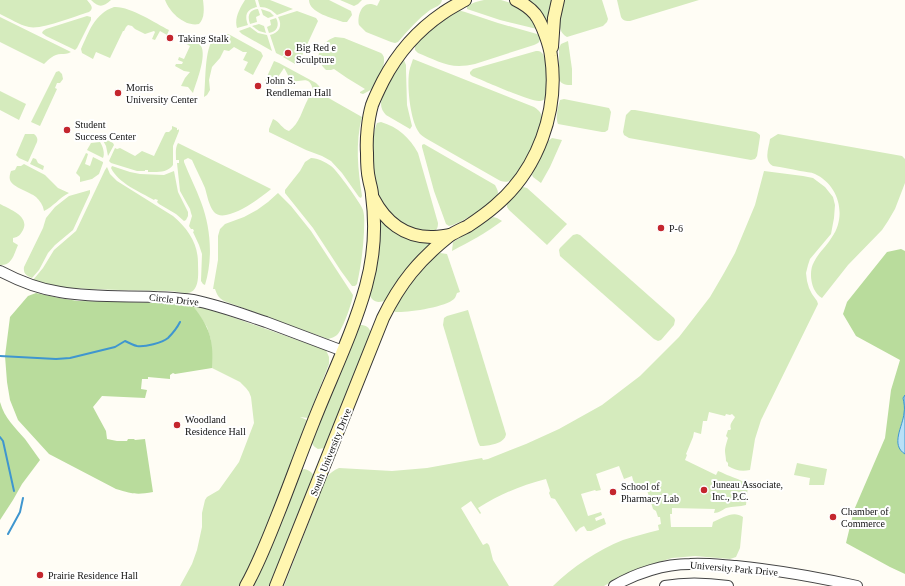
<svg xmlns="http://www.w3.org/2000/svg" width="905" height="586" font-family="Georgia,serif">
<rect width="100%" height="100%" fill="#fffdf5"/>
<g fill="#d5ebbd">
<path d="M0,0H87C90,4 95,8 89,12C75,16 42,30 29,27C19,25 9,18 0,14Z"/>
<path d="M91,0H111C103,7 99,8 91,0Z"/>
<path d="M165,0H203C204,8 205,18 199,24C185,27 170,13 165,0Z"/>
<path d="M245,0H255L257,7C247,9 244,15 248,25L237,28C234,18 240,8 245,0Z"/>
<path d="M258,0H270L293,9L277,15C272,10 267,7 260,7Z"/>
<path d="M309,0H329L351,11L352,15L347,22H343C333,18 309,13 309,0Z"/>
<polygon points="340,0 362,0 358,4 354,6"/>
<path d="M380,0H442C441,6 435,7 430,10C418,19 408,30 398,42L395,43L391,42L366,32L359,25C357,17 361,3 371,4C373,4 375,5 377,6Z"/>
<path d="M484,0H501L514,4L531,17L537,29L500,20L467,9V6C472,3 478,1 484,0Z"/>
<polygon points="523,0 553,0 548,26"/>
<path d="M565,0H602L608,19L607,22L603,26L567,37C554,30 562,11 565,0Z"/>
<path d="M617,0H699L630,21C626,21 623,21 621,17Z"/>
<path d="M114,7C130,6 155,23 169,30L167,35L160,31L155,40L152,39L155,32L154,31L145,34L135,29L132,26L128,25L126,27L124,31H123L110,58L96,52L93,59L82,53L81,49C89,32 94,14 114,7Z"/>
<path d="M258,9L260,15L256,17L257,22L250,24C247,16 249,10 258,9Z"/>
<polygon points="261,9 270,12 274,16 268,18 263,15"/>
<path d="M458,10L465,12L498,23L537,34L540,37C540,42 539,43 534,45L475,64C470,65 464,66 459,66C445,66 431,58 418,53L415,50V44L437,23Z"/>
<path d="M297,11L316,18L318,21L298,64H295L283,57L285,55L288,56H290L291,53L290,51H286L285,54L282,56L276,53L270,35C279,33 283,26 278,17Z"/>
<polygon points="87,16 91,17 91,20 77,48 75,50 46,36 42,33 43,31 46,29"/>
<path d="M0,17L71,52C67,54 65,54 61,54C54,54 48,60 44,64L0,42Z"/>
<path d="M276,18C280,25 277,32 269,33L267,27L271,25L270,20Z"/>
<polygon points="259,24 264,26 266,33 259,31 252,26"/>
<polygon points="250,27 258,33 267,35 272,51 242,34 239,31"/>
<path d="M223,34H228L232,36L261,52L263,56L253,75L244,70L248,62L243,60L247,52H243L234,47L229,51L224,50L220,58L212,67L209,80L210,90L207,95L204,97C206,82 204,49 214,38C217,35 220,34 223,34Z"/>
<path d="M181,35C187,38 197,40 201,46C207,56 196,83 193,93L188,87L181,86L185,78L190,72L184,71L175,66L176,64H182L183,62L178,60L179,57L184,59L190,46L179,40Z"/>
<path d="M335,37L344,38L381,53C383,55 384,56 384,59C385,66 378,81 374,87C371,90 367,92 363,94L360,93V92L365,89L347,78L334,69L331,70H326C323,67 320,64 319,59C317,49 326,40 335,37Z"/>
<path d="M568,41L572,69V85C567,85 561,85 559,79V48L561,44Z"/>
<path d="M536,51C539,51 540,51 542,53C548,58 546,87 546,95C545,98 544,101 540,101C533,103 482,80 472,76L470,74V72L473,69Z"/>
<path d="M413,59L534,107C537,109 540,111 541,114C545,125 520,176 509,181C505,183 500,181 497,179L427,139C424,137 420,135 418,131C410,119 406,81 410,68C411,65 412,62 413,59Z"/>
<path d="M404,60L406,65V70L407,105L412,126L410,129L386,115C383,112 381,108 381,104C381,96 397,66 404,60Z"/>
<path d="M274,61L279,63L316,83L319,86L325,96L362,117C355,143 358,170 362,196L361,198L359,197L342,173L331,161L322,156L306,150L269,132V129L273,119C280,122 282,129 289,131C300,123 302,110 308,99C309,96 311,94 313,91C310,72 298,85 292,80C288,77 287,72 284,68L278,77L274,85L265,81Z"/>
<polygon points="59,71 62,74 63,79 60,83 57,83 55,88 57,89 40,126 31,122 56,72"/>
<polygon points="0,91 26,104 19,120 0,110"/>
<path d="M564,99L609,108L611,112L608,130L605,132H602L558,124C555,118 558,107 560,100Z"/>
<polygon points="631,110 635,110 756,132 760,135 760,137 757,156 755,159 751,160 629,138 624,135 623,132 626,115"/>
<path d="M381,122C398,127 410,138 418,153L438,223C438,230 435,232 428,233C423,231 402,227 398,224C396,223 381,202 380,199C372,184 370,137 377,123Z"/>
<path d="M172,126L177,128V130H178L179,129V131L173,146V165C167,173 158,172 148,172V170H145V171H137L111,163L109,161L115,148L117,149L120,148L135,156L142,151L154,156L165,133L166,132H169L172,129Z"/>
<path d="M25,134H34C37,136 38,139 37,142L28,162L19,158L16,155Z"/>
<path d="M778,134L902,156L905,159V183L895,209L888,221L882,230L848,265L822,298C811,292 808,272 814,262C818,253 827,246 832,237C847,216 839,185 815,174C811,172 805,172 800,171C791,169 782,167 773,166C763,160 769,148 770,139Z"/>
<polygon points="101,137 113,143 114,145 108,156 106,146"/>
<polygon points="552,138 562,140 550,167 541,183 533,177 532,175 533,171 540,159 547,142"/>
<path d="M100,142C103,146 105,154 103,158L87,150L91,143Z"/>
<path d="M178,143L271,189C262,197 225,225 214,212C209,206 207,195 205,188C201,179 196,169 192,160L188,158L184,160V162C189,175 196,188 201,202C211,228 213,259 205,285L203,284L201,281L202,254L199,245L193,232L194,231L193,229H191L189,226L192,216L191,213L190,209L180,191L177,163H179V160H176C176,154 175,148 178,143Z"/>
<path d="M424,144L495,185C496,187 498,190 498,193C496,202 458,225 449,226L446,224L434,191L422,147V145Z"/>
<polygon points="86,153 88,154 85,164 90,166 93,157 103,162 103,163 99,174 92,179 80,182 80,177 76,173"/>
<polygon points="33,158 36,159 38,163 44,166 43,170 30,164"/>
<path d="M311,158C318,158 325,162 331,166C336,169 362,205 363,210C365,217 364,225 364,232C363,250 361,266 357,284L355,286H352L341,271L313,228L285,193V190L300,171L305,162Z"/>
<path d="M24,164L45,175L58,188L69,193C59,198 53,207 44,211C43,205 40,201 36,197C30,192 12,187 10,180C9,177 10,174 11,171L15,170L17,166H21Z"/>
<path d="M112,166L130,172L140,174L164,175L174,171L178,192L188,212V216L186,220L184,221L176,214L159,204L157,202L158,200L155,199L154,200C140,192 118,183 111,168Z"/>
<path d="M107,167L110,174L117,181L173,216C188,229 198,243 198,263C198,271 200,288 191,292C186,295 176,291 170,291C137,290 104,290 71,288L57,287L33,280L43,268L54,250L76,231L105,170Z"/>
<path d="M764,171L803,176L813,178L825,187L833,197L835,205L834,218L831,234L810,259L808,265L806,273L807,281L809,288L812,294L817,301L818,304L761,420L755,439L750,470C741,472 735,470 728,466V463L726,461C726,457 725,454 725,451C725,447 727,441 728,438L726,436L728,430H730L731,429C729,424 733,421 735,417L732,414L730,415L726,414L725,416L709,412L707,421H703L701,434L694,432L693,437L686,454L687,455L685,460L716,475L718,471C722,472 724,474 727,475C735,478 742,480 748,485L746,505C740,507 733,506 726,508C722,510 719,513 714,513L715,509L672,508V514H670L671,527H712L713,522C723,518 733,510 743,517L740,548L736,557L730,559L695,556L672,558L640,568L618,578L604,586H553C572,567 598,550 623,540C635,536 647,533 659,530L658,525L661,524L660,517H658L656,511L653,509L646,487L635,488L632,476L624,479L619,466L596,474L601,490L596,491L595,490L581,494L588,516L601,512L602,515L595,518L596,521L604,518L606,524L591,531H587L584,526L580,528L576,532L555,499L551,498L549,493L550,491L546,479C521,485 499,495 478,508L481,513L480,514L471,501L461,508L483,545L487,543L489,545L490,548L493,560L509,586H284L323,486C327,477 328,473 339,468L392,471L427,468L482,458L483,460L488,459L526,444L559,429L602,405L640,376L679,337L710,297L724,273L735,253L755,205Z"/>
<polygon points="523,187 527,188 567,224 547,245 509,210 507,207 507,203 521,188"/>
<path d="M90,190V193L73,230L55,245L48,253L39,270L32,278C27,276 23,274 24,267L43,228L46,218L55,207L69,196Z"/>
<path d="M278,193L291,206L311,231L353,295C352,303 343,329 337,335C335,337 331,338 328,339L224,301C219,298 217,295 215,289H213L218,260V236L220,229L225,224L244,217L257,210L268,202Z"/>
<path d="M0,204C9,209 30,216 23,230C20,235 19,237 13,238V242L18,245C14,254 12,266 0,265Z"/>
<path d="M377,217L434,242L403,275L395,284L386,300C378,304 371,302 369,292Z"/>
<path d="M493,217L497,218L502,221C486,233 469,242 452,251L453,242Z"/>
<polygon points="577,234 580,235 674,318 675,320 674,325 661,340 658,341 654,339 560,256 559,250 560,248 573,235"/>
<path d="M440,253L447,254L460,292L457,293C456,295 456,297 454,299C446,307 407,313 395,312L393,310L399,297L433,256Z"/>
<polygon points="193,303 226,313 226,315 320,348 321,348 326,350 329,357 329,364 308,418 300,417 307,420 314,422 246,586 180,586 192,564 197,550 202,527 202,513 205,500 207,497 219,490 239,462 254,423 251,397 249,392 246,388 240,382 212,368 211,340 207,327 193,306"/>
<path d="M468,310L506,434C505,444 488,446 480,446L478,442L443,325L444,318L447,316Z"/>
<path d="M360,325C366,325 369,327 371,333L335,426L332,427L331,429L332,432L325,448L318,449C307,443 313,436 317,426L319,425L320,423L319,421L356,328Z"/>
<polygon points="797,463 827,469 824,485 809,485 810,478 794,475"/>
<path d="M304,469C313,471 318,478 310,484L269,586H252L299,472Z"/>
</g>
<g fill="#b9dc9c">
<polygon points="901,249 905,251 905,574 890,567 846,543 854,510 885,438 891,390 900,360 856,336 843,314 847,302 887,252"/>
<path d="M36,293L59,298L78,301L170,303L193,306C210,328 214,340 212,368L175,374L173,373L170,375V379L148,377V379H142L141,389L147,390L145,398L102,396L93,407L106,431L107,439L117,441H127L128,439H134L135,440L145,439L153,492C137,495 132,494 116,489L49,454L18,420L10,400L7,382L5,356L10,317L28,296Z"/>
<path d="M0,402C5,419 14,426 25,439C30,446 35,453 40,460L22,484L13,500L0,520Z"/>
</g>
<path fill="#b9e0f7" stroke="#3f96cf" d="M905,395V454C890,445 903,426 904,413C905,408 904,403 903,398Z"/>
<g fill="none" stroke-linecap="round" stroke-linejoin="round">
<g stroke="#3f96cf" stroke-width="2">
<path d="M0,356L56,359L70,358L115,347L125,341C129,343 133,345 137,346C145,347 162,343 168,338C173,333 177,328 180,322"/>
<polyline points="0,437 3,441 14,491"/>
<polyline points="8,534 20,512 23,498"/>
</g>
<g stroke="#444" stroke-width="12">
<g id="tertiary">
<path d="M0,271C19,281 39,289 60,292C104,300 149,293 193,300C218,305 242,314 266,322C292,332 317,341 343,351"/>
<path d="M614,586C636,573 664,564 690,564C705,563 721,565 736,566C777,570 817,577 857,586"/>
<path d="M665,586C687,582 706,583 728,586"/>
</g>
</g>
<g stroke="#333" stroke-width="14">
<g id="secondary">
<polyline points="552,47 554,18 558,0"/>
<path d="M373,198C385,221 404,237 431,237C437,237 443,236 450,235"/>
<path d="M246,586C259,563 268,539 278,514C290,484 301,453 313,423C331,377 353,333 366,286C374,257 376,225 372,195C372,190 370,185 369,179C367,171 367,162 367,153C366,139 368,119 372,105C375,97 379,89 383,81C397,54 418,30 443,13C450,8 458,4 465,0"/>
<path d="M276,586L383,318C400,283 419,260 449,236C455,232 462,229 468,226C477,220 487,213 495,206C538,170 559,111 551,56C550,46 542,23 535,14C530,8 522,3 516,0"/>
</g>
</g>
<use href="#tertiary" stroke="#fff" stroke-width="10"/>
<use href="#secondary" stroke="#fff6b0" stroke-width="12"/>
</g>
<g fill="#c4262e" stroke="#fff" stroke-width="1.5">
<circle cx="170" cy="38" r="4"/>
<circle cx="288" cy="53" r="4"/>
<circle cx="258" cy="86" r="4"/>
<circle cx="118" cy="93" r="4"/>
<circle cx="67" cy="130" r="4"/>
<circle cx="661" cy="228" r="4"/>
<circle cx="177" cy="425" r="4"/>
<circle cx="704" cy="490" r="4"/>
<circle cx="613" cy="492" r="4"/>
<circle cx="833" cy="517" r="4"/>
<circle cx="40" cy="575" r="4"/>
</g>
<g text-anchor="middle" stroke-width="4" stroke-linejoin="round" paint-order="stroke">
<g font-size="10" fill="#111" stroke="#fff" text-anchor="start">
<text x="178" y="42">Taking Stalk</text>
<text x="296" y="51">Big Red e<tspan x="296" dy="12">Sculpture</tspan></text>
<text x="266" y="84">John S.<tspan x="266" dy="12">Rendleman Hall</tspan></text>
<text x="126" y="91">Morris<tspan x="126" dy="12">University Center</tspan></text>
<text x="75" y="128">Student<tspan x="75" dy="12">Success Center</tspan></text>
<text x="669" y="232">P-6</text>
<text x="185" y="423">Woodland<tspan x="185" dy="12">Residence Hall</tspan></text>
<text x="712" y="488">Juneau Associate,<tspan x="712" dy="12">Inc., P.C.</tspan></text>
<text x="621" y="490">School of<tspan x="621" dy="12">Pharmacy Lab</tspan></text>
<text x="841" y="515">Chamber of<tspan x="841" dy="12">Commerce</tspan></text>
<text x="48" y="579">Prairie Residence Hall</text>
</g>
<g font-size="10" fill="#111" stroke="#fff">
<text transform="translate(174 299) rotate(6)" y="4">Circle Drive</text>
<text transform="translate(330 452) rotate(-68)" y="4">South University Drive</text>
<text transform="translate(734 568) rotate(5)" y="4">University Park Drive</text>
</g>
</g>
</svg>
